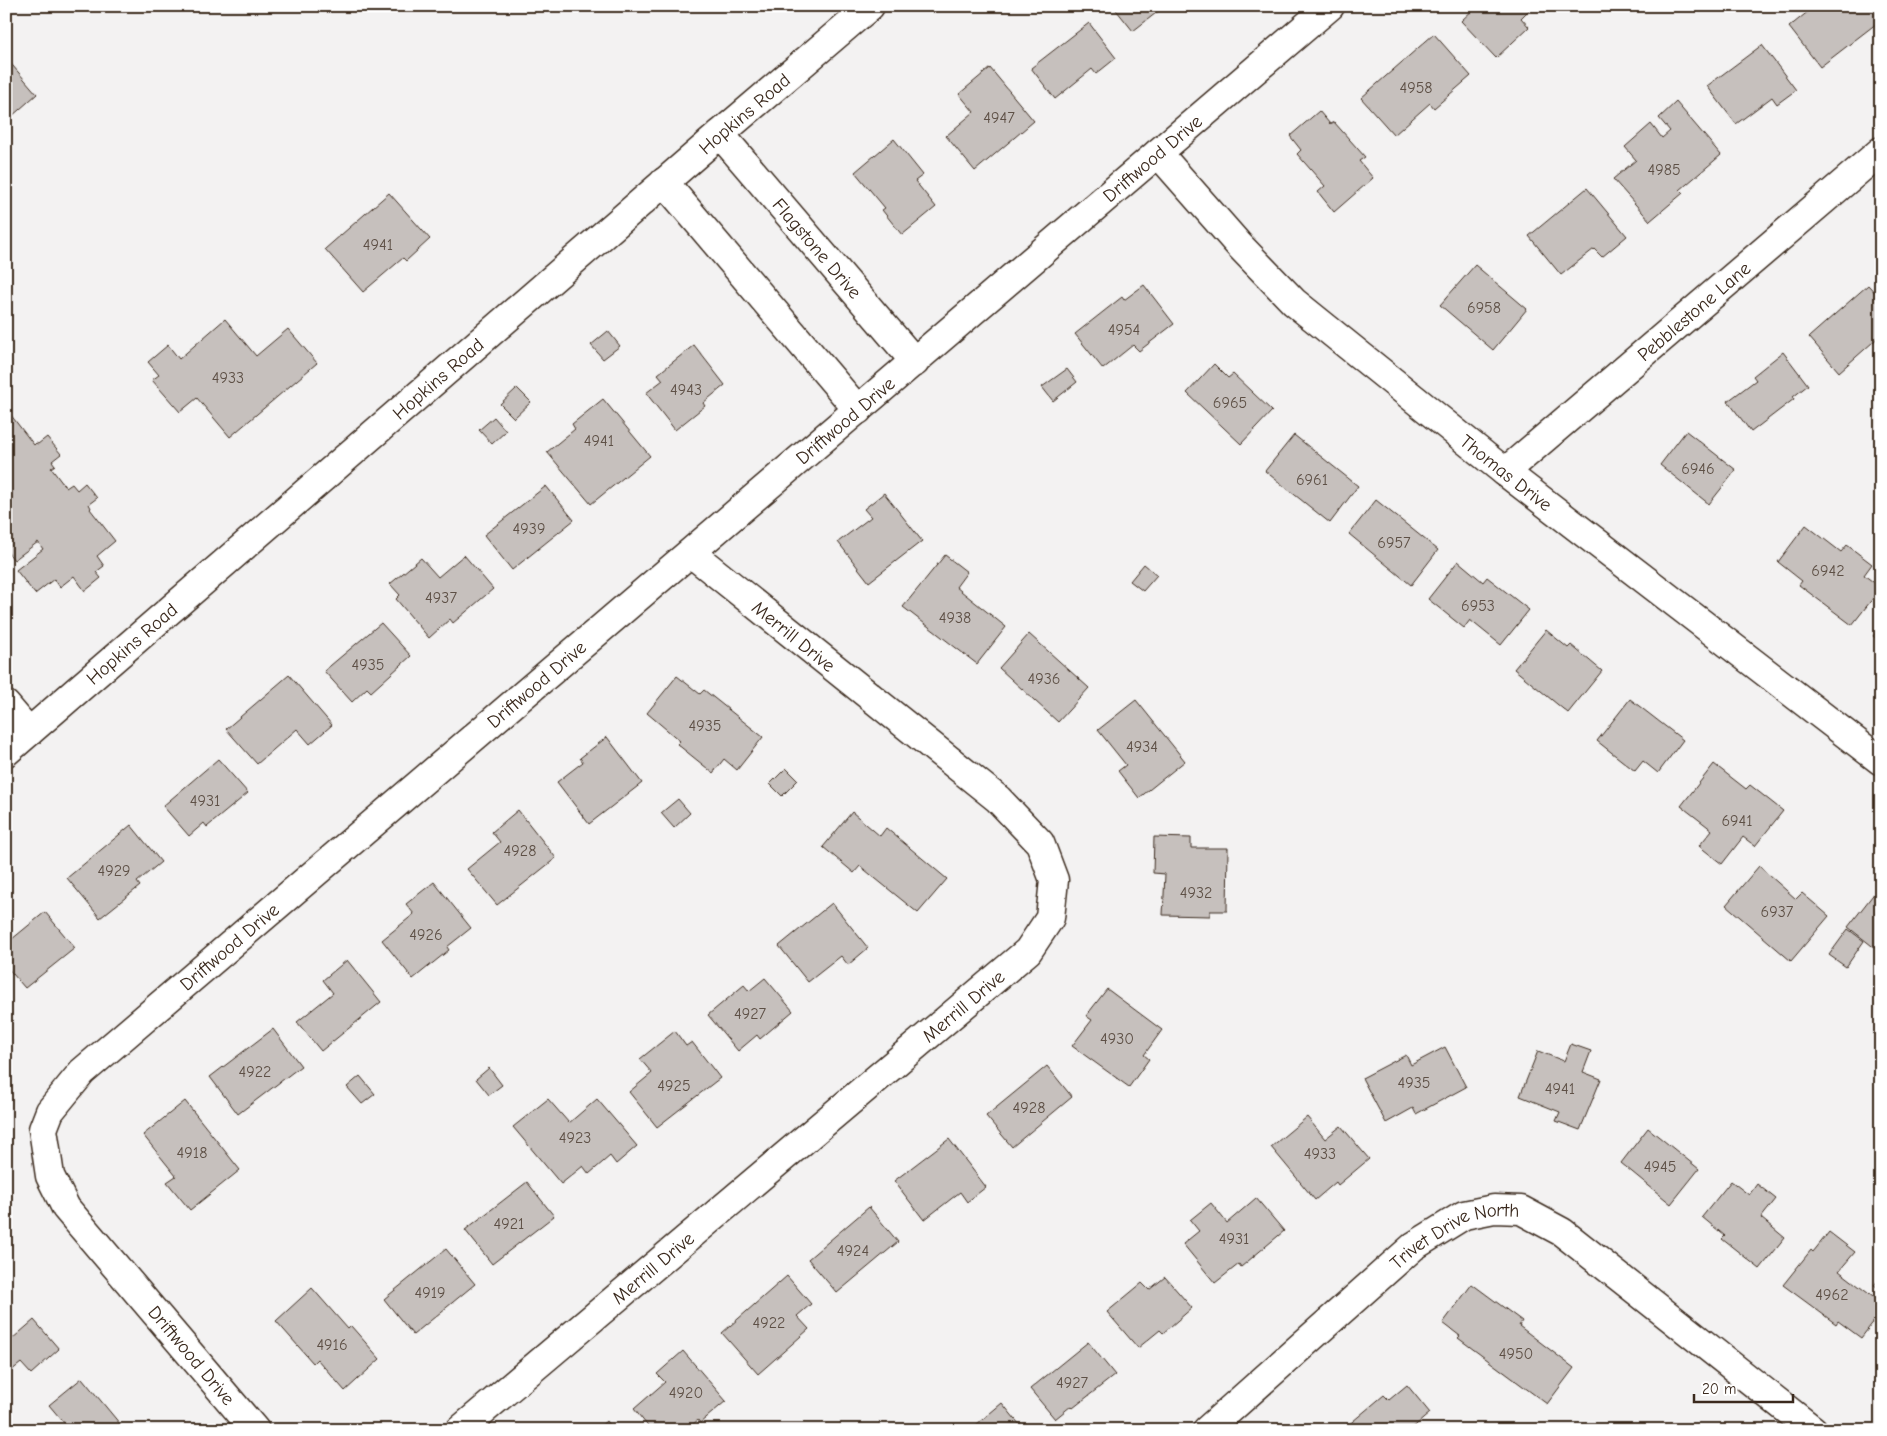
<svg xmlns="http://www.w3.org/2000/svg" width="1887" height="1436" font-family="'Comic Neue',sans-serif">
<rect width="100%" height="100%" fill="#f3f2f2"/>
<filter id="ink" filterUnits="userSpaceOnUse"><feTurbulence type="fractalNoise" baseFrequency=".02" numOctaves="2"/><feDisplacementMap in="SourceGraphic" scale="10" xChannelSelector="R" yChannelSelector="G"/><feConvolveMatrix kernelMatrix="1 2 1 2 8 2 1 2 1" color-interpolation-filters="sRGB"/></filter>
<g filter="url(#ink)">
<g fill="#c6c0bd" stroke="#3b2a1e">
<polygon points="1113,6 1165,6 1133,31"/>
<polygon points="1477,6 1533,6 1521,18 1529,27 1496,58 1461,21"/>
<polygon points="1815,6 1881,6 1881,20 1820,67 1789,27"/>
<polygon points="1089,23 1116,58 1096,74 1092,69 1055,99 1031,68"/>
<polygon points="1434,34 1471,76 1434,108 1430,103 1394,135 1361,98"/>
<polygon points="1762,45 1796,90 1777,104 1772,97 1736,124 1707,86"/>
<polygon points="6,58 37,94 11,117 6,112"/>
<polygon points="990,68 1034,121 975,171 946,136 974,112 959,94"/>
<polygon points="1676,102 1721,155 1680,190 1683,193 1650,221 1613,179 1636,160 1625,147 1651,124 1662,138 1670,131 1659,118"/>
<polygon points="1319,111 1330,124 1334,122 1365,157 1359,161 1373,178 1334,212 1318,192 1325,186 1297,154 1301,150 1290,136"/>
<polygon points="894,139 923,175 915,181 936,207 902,235 882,210 885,208 855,172"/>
<polygon points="1587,188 1627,236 1602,257 1594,249 1561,275 1529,236"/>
<polygon points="389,193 430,239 406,261 403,258 363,292 325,249"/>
<polygon points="1475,265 1527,309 1493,350 1440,305"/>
<polygon points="1144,285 1174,324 1139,351 1133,345 1103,369 1075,334 1122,297 1124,300"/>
<polygon points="1868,285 1881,299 1881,335 1839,372 1809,337"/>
<polygon points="225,319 256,356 288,329 317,363 230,437 197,398 180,412 152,380 159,375 148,362 168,345 179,359"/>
<polygon points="608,331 620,346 603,359 591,345"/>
<polygon points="694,345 725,385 703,403 705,406 675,430 646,393 663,380 658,374"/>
<polygon points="1783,352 1808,385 1793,397 1794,399 1751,432 1728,401 1756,380 1753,376"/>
<polygon points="1214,364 1228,378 1233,374 1272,411 1241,444 1187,393"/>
<polygon points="1067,369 1077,382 1053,401 1042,387"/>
<polygon points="517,388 531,402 514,418 500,404"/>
<polygon points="603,399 650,456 591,504 547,452 575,429 572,424"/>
<polygon points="10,414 34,445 36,443 38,444 47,437 61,454 52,461 55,465 51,468 66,488 72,484 77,490 85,483 97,498 89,504 91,508 90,509 115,541 97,556 104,566 96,572 101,578 85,591 74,576 60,587 54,579 35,594 16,570 43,549 38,542 14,560 6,550 6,519 10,516 6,511 6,417"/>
<polygon points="494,417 506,431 492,444 479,430"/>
<polygon points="1686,431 1736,470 1709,504 1660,465"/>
<polygon points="1294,435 1358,486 1330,523 1265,471"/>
<polygon points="546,486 574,520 512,570 484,535"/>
<polygon points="884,493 922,541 869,582 838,542 871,517 864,509"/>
<polygon points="1376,500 1438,550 1411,585 1349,534"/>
<polygon points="1806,525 1841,552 1847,545 1872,564 1864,575 1881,588 1852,625 1799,585 1802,581 1778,562"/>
<polygon points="464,555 493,589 453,623 450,619 429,638 396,599 400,595 390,584 421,558 438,577"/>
<polygon points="945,555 967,572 956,587 1006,627 977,664 903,607"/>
<polygon points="1458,561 1483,582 1487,577 1529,610 1501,645 1470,620 1464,628 1428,599"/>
<polygon points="1144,564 1157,575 1143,591 1130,581"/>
<polygon points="381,623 411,656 371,692 367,688 352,702 324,671"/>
<polygon points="1881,626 1881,643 1873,636"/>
<polygon points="1546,630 1568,648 1571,645 1602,671 1568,713 1514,669"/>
<polygon points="1029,634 1089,688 1058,722 999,668"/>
<polygon points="289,675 332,725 310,744 297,729 257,764 226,729"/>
<polygon points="677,676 700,694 704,690 763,737 737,770 724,759 713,773 677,744 680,741 647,713"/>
<polygon points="1630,699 1683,740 1658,773 1643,761 1635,771 1597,741"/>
<polygon points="1136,700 1185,761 1139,798 1118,771 1126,765 1098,730"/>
<polygon points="607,737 642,783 589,824 557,782 583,762 580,758"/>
<polygon points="218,759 248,793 207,827 204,823 189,836 163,806"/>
<polygon points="1714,764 1746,789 1750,785 1783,811 1755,846 1743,837 1722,864 1699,846 1712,830 1681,806"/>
<polygon points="786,768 798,780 782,796 770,784"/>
<polygon points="678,799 690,813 674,828 661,813"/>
<polygon points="518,810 556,858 497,905 467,869 500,842 492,832"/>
<polygon points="852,812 880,836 886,828 947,879 918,913 860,866 854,873 823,847"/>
<polygon points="131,825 161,862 137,882 140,886 100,918 67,878"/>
<polygon points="1154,837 1191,838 1191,848 1228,848 1227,911 1210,911 1210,916 1163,915 1165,874 1153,873"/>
<polygon points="1759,866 1796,899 1802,893 1829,916 1791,961 1726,905"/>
<polygon points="434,882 471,928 447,947 449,950 413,979 382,940 414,914 406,904"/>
<polygon points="1876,891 1881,895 1881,953 1848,927"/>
<polygon points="832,903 868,948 848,965 841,956 808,982 779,946"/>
<polygon points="45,912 75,948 25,988 6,966 6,944"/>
<polygon points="1848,929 1864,941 1846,967 1829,955"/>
<polygon points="347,960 381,1002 321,1051 297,1022 333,993 323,980"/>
<polygon points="765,978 793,1011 760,1039 757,1035 738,1051 708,1015 744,985 749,991"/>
<polygon points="1107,989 1162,1030 1144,1055 1149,1059 1129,1087 1072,1046 1092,1020 1086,1016"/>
<polygon points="273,1029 301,1066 238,1114 210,1077"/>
<polygon points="675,1031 686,1046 692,1042 720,1078 657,1127 629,1092 652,1073 640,1059"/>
<polygon points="1571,1044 1591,1051 1583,1072 1601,1079 1580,1130 1556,1121 1560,1112 1520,1096 1538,1051 1564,1061"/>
<polygon points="1445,1047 1466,1087 1416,1114 1413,1108 1386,1123 1362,1078 1406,1055 1411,1065"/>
<polygon points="1047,1066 1072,1097 1012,1147 986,1116"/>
<polygon points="489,1068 502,1085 489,1095 476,1079"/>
<polygon points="360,1076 375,1094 362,1104 347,1087"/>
<polygon points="548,1099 569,1123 597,1099 637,1146 616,1164 610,1156 589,1174 583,1166 561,1184 513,1127"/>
<polygon points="185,1101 240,1170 190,1210 167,1182 176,1176 143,1135"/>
<polygon points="1307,1117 1325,1139 1341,1126 1369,1159 1338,1185 1336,1182 1315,1200 1271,1147"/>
<polygon points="1648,1128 1699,1169 1671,1204 1621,1163"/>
<polygon points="949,1139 986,1187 967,1202 960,1192 924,1220 894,1181"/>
<polygon points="1731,1181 1749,1195 1757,1184 1776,1199 1761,1218 1785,1238 1760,1269 1722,1239 1725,1236 1702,1217"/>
<polygon points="527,1182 554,1216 492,1264 465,1230"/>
<polygon points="1256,1198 1284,1231 1241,1267 1239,1264 1215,1283 1183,1244 1199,1231 1190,1220 1211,1203 1227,1223"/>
<polygon points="869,1207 898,1242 837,1293 808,1259"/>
<polygon points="1829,1232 1855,1252 1839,1271 1881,1303 1881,1312 1861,1338 1838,1321 1836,1324 1783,1285 1811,1250 1813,1252"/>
<polygon points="446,1249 475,1284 413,1335 384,1299"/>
<polygon points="787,1276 811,1304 797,1316 809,1329 758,1374 722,1333"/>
<polygon points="1165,1277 1192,1308 1163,1333 1160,1330 1138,1348 1107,1312 1142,1283 1149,1290"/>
<polygon points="1881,1277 1881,1290 1874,1285"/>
<polygon points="1472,1284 1522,1321 1519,1326 1574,1368 1547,1404 1458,1338 1460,1336 1443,1323"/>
<polygon points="312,1288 348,1329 351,1326 380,1359 345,1391 317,1359 313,1363 276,1321"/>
<polygon points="34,1320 59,1349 31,1374 21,1363 6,1375 6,1332 12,1339"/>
<polygon points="1088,1342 1115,1375 1073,1408 1071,1406 1055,1419 1030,1389"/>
<polygon points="683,1351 726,1401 700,1423 698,1420 686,1430 651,1430 634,1409 665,1382 657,1374"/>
<polygon points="82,1378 125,1430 70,1430 49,1405"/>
<polygon points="1407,1385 1430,1413 1410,1430 1349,1430 1346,1427 1384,1395 1389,1400"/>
<polygon points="1002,1403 1024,1430 970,1430"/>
<polygon points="606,1421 613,1430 596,1430"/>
</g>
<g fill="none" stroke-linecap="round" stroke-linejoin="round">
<g stroke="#3b2a1e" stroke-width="31">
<g id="minor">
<path id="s1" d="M720,134L915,362"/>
<path id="s2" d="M1158,153L1238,244L1294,302L1505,472L1881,761"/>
<polyline points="664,182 858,410"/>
<path id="s3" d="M1505,472L1881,151"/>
<polyline points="6,705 29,732"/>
<path id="s4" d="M255,1430L66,1208L50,1176L43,1129L50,1111L82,1072L1330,6"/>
<path id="s5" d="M460,1430L1028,951L1050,918L1054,880L1040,843L998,799L691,553"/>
<path id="s6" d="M1207,1430L1414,1246L1464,1215L1494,1209L1521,1210L1562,1232L1813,1430"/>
</g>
</g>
<g stroke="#3b2a1e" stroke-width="31">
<g id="tertiary">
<path id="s7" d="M6,752L720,134L870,6"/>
</g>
</g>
<use href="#minor" stroke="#fff" stroke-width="28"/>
<use href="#tertiary" stroke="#fff" stroke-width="28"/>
</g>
</g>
<g text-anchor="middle" stroke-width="4" stroke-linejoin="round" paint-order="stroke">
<g font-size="16" fill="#5e5046">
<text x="1416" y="93">4958</text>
<text x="999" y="123">4947</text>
<text x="1664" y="175">4985</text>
<text x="378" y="250">4941</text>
<text x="1484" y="313">6958</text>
<text x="1124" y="335">4954</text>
<text x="228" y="383">4933</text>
<text x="686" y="395">4943</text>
<text x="1230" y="408">6965</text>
<text x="599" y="446">4941</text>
<text x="1698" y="474">6946</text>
<text x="1312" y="485">6961</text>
<text x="529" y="534">4939</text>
<text x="1394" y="548">6957</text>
<text x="1828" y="576">6942</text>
<text x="441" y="603">4937</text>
<text x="1478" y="611">6953</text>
<text x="955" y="623">4938</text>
<text x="368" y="670">4935</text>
<text x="1044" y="684">4936</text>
<text x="705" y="731">4935</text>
<text x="1142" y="752">4934</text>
<text x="205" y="806">4931</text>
<text x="1737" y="826">6941</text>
<text x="520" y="856">4928</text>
<text x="114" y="876">4929</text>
<text x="1196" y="898">4932</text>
<text x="1777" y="917">6937</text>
<text x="426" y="940">4926</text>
<text x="750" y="1019">4927</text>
<text x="1117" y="1044">4930</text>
<text x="255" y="1077">4922</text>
<text x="1414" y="1088">4935</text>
<text x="674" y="1091">4925</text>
<text x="1560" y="1094">4941</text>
<text x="1029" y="1113">4928</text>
<text x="575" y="1143">4923</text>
<text x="192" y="1158">4918</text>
<text x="1320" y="1159">4933</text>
<text x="1660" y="1172">4945</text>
<text x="509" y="1229">4921</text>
<text x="1234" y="1244">4931</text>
<text x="853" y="1256">4924</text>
<text x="430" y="1298">4919</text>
<text x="1832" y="1300">4962</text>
<text x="769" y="1328">4922</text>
<text x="332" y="1350">4916</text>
<text x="1516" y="1359">4950</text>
<text x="1072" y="1388">4927</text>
<text x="686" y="1398">4920</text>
</g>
<g font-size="19" fill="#3b2a1e" stroke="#fff">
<text dy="7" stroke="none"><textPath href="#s7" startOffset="976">Hopkins Road</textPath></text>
<text dy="7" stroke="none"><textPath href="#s4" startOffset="1852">Driftwood Drive</textPath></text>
<text dy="7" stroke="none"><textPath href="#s1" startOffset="150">Flagstone Drive</textPath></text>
<text dy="7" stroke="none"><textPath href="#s3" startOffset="248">Pebblestone Lane</textPath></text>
<text dy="7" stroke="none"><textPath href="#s7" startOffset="571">Hopkins Road</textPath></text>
<text dy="7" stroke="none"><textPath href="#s4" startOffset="1448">Driftwood Drive</textPath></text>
<text dy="7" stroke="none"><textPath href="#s2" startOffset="474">Thomas Drive</textPath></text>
<text transform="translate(794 636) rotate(39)" y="7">Merrill Drive</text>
<text dy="7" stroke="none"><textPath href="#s7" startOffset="166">Hopkins Road</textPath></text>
<text dy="7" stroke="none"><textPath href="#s4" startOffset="1042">Driftwood Drive</textPath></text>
<text dy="7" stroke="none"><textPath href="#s4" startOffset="638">Driftwood Drive</textPath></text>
<text dy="7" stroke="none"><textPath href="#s5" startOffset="658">Merrill Drive</textPath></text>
<text dy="7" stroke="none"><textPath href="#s6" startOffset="320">Trivet Drive North</textPath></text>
<text dy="7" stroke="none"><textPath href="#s5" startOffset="252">Merrill Drive</textPath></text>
<text transform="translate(192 1355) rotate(50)" y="7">Driftwood Drive</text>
</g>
</g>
<rect width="1887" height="1436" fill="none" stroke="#fff" stroke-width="25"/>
<rect x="12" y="12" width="1862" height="1411" fill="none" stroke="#3b2a1e" stroke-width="2" filter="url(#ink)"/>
<path d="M1694 1394v8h99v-8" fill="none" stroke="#3b2a1e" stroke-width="2.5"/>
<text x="1702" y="1394" font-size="15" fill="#3b2a1e" stroke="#ffffff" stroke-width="4" paint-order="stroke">20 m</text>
</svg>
